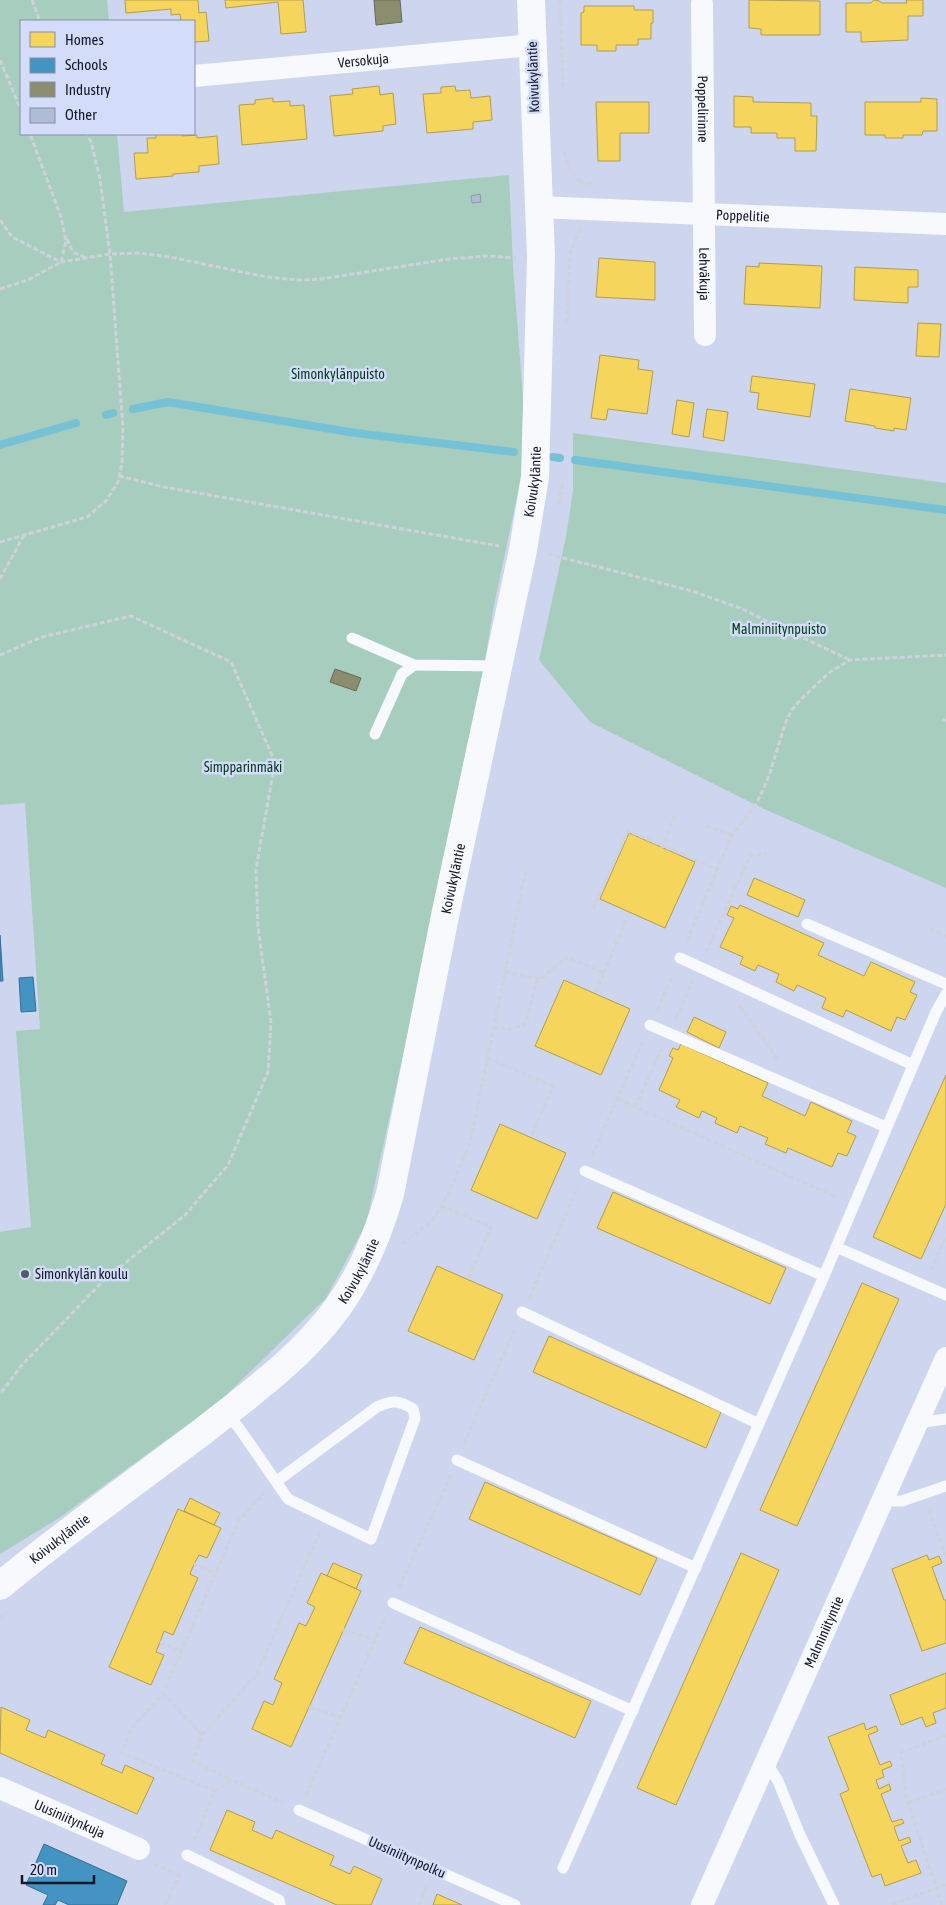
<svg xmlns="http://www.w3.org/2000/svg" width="946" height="1905" font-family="'Asap Condensed',sans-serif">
<rect width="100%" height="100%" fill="#cdd5ef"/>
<g fill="#a6cdbe">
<polygon points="0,0 107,0 109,21 21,21 21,134 117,134 124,212 509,175 513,267 527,450 494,605 478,703 453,828 366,1224 326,1298 219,1402 59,1518 0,1554 0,1232 31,1227 16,1031 40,1029 25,803 0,805"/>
<polygon points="573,433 946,483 946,888 764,809 590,722 539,660 566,537 573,491"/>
</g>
<g fill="#f6d55c" stroke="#b29d4d">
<polygon points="125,0 198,0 199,13 206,12 209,41 194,42 194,21 181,21 180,14 171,15 171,9 126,13"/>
<polygon points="225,0 303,0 306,32 281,34 278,2 226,8"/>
<polygon points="749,0 820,1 820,35 761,35 761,29 749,28"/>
<polygon points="874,0 879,1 882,3 907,3 906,0 923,0 923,16 908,16 908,40 861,42 861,32 846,32 846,3 871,3"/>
<polygon points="584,6 634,6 634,10 653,10 653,23 651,23 651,39 638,39 638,45 616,45 616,51 597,51 597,45 581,45 581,13 584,12"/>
<polygon points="379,86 380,95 393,93 396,124 383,126 383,131 334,136 330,96 353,94 352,89"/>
<polygon points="455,86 456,91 470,90 471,98 490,96 492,120 473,122 473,129 427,133 423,94 441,93 441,87"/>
<polygon points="734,96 753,97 753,102 811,103 811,116 817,116 816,151 795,151 795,138 777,138 777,133 751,133 751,127 734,127"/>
<polygon points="273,98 273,102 290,101 290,106 304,105 307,139 242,145 239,105 255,104 255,100"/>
<polygon points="921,98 937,99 937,131 923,131 922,135 903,135 903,138 885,138 885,135 865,135 865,102 921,102"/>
<polygon points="596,102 649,102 649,133 620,133 620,161 598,161"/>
<polygon points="156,134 182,134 182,136 197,135 197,138 217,136 219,164 199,166 199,172 173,174 173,176 136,179 134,153 148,153 147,138 156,138"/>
<polygon points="599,258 655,262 655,300 596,297"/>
<polygon points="759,263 822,266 820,308 744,304 746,266 759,267"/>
<polygon points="855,267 918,270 918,287 908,287 908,303 854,300"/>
<polygon points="918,323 941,324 939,357 916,356"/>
<polygon points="600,355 639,360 638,369 653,371 647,414 608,409 606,420 591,418"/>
<polygon points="752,376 815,384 810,417 757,409 759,393 750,392"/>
<polygon points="850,389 911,398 906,430 894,428 894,431 875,428 875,426 845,421"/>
<polygon points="677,400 694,403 689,437 672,434"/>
<polygon points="707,409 728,412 724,441 703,437"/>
<polygon points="629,833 695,862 665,928 600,899"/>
<polygon points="754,878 805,900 798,917 747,895"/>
<polygon points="740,905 824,943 818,955 864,976 871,962 915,982 910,992 917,995 905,1020 897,1017 891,1031 846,1010 843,1017 822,1008 826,998 797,985 794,991 776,982 779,974 758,965 755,971 740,964 743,957 720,947 734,918 727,915 731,906 738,909"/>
<polygon points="564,980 630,1009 601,1075 535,1046"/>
<polygon points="694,1017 726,1032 719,1048 687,1032"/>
<polygon points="681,1044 768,1083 762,1096 805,1116 811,1102 852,1121 847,1132 856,1136 847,1156 838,1153 832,1167 788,1148 786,1153 765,1144 768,1138 740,1126 737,1133 715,1123 717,1118 702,1111 699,1118 676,1107 680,1100 659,1090 673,1058 669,1056 673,1048 678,1050"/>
<polygon points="946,1075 946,1204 921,1259 873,1237"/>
<polygon points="500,1124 566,1153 537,1219 471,1190"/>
<polygon points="613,1192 786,1268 770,1304 597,1228"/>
<polygon points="437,1266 503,1295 474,1360 408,1331"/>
<polygon points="862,1283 899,1299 797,1526 760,1510"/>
<polygon points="549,1336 721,1412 706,1448 533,1372"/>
<polygon points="485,1482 657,1558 640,1595 469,1519"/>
<polygon points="190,1498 220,1513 214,1525 184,1511"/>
<polygon points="178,1509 221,1528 207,1558 199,1555 194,1564 190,1574 198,1578 173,1635 164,1631 160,1642 156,1652 164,1655 151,1685 109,1667"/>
<polygon points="741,1553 779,1570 676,1805 637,1788"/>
<polygon points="927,1555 929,1560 939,1556 942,1563 932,1567 944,1600 946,1600 946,1643 922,1651 892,1569"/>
<polygon points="333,1563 362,1575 356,1589 327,1576"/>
<polygon points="321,1573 361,1591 291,1747 252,1729 264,1701 273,1705 282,1683 274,1679 299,1623 306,1626 315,1607 307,1603"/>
<polygon points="420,1627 591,1701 575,1738 404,1663"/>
<polygon points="946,1673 946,1708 933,1713 936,1723 926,1727 922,1717 901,1725 890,1695"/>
<polygon points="1,1707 30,1720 26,1730 45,1738 48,1730 105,1755 101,1764 122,1773 125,1765 154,1778 137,1814 0,1753"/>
<polygon points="864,1723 866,1730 876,1726 878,1731 868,1735 880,1765 890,1761 892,1766 882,1770 884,1777 876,1780 879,1789 889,1784 891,1790 881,1794 892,1822 902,1819 904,1823 894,1827 899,1841 909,1837 911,1842 901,1846 908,1863 916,1860 921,1873 885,1886 881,1874 872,1877 840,1794 849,1790 828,1737"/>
<polygon points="227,1810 255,1822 252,1830 272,1839 276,1830 334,1856 330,1865 350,1874 354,1866 382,1879 371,1905 337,1905 210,1850"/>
<polygon points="437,1894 462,1905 433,1905"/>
</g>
<g fill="#4393c3" stroke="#356e95">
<polygon points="0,935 3,981 0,981"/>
<polygon points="33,977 36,1011 21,1012 19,978"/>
<polygon points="44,1844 127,1881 117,1905 69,1905 58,1900 55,1905 43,1905 48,1895 26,1885"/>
</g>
<g fill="#8c8c6e" stroke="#686a59">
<polygon points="374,0 400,0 402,22 376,25"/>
<polygon points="335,669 361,678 356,691 330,682"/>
</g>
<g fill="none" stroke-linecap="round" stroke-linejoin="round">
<g stroke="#75c1d6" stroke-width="8">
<polyline points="133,409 168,402 355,433 514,452"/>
<polyline points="106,415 113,413"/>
<polyline points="0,445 76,423"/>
<polyline points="553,457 560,458"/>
<polyline points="575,460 946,510"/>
</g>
</g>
<polygon fill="#afbdd4" stroke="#8e98aa" points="480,194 481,202 472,203 471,196"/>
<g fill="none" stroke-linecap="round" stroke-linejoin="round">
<g stroke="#d0d2db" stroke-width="3" stroke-dasharray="5 2.5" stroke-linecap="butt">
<polyline points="32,0 40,21"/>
<polyline points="560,0 563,89"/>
<polyline points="0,60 21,110"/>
<polyline points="565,152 569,169 580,182 580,186"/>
<polyline points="580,182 595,184"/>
<polyline points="0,220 12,237 61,262 110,254 138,253 170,257 267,277 299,280 321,279 449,259 487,256 516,258"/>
<polyline points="67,239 73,252 86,258"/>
<polyline points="0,289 28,280 61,262 66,241 61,217 30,134"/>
<polyline points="567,322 570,254 578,235 579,230"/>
<polyline points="119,476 164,487 499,546"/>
<polyline points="559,504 563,481"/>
<polyline points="0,542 87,517 106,501 118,482 122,463 123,428 110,254 100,179 91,142 87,134"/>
<polyline points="548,554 692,591 740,608 850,660"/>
<polyline points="0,579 24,535"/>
<polyline points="0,655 42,637 131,616 231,662 275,762 256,869 258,927 271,1022 268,1072 228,1165 185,1215 105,1279 21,1366 0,1394"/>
<polyline points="943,719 946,721"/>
<polyline points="706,826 732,835"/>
<polyline points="662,848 676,813"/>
<polyline points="593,909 628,831 719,870"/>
<polyline points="930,928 946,937"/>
<polyline points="687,941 732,835 755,806 763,790 770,773 785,724 791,711 801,699 830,672 850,660 946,655"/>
<polyline points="706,952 750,856 767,853"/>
<polyline points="505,972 541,979"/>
<polyline points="604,973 629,913"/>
<polyline points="740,1006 778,1060"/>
<polyline points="657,1010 673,975"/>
<polyline points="676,1018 692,982"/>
<polyline points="493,1028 513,1029 526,1023 536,983 567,957 604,973 595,994"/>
<polyline points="487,1058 553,1086 531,1137"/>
<polyline points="618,1099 838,1198"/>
<polyline points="635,1107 662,1048"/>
<polyline points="592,1156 643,1041"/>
<polyline points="441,1206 491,1227 468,1279"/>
<polyline points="402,1244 432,1221 448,1195 470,1143 526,870"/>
<polyline points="931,1270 946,1236"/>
<polyline points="529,1298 578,1187"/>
<polyline points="464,1444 515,1329"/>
<polyline points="929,1510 946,1556"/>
<polyline points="194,1564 215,1573"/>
<polyline points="399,1588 451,1475"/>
<polyline points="0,1618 7,1612"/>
<polyline points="343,1630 376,1640"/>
<polyline points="160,1642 181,1651"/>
<polyline points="163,1693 202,1735 193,1761 232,1780"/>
<polyline points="309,1707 341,1717"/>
<polyline points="202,1735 256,1675 320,1532"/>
<polyline points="215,1791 122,1753 131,1729 163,1693 239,1520 264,1494"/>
<polyline points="306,1795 385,1618"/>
<polyline points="908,1803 946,1789"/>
<polyline points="194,1840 215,1791 232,1780 283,1803"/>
<polyline points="154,1864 179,1875"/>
<polyline points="165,1905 181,1871"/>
<polyline points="419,1905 427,1886"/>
<polyline points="892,1905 946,1884"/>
<polyline points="942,1905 906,1797 901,1753 946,1735"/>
</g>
<g stroke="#f8f9fd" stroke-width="11">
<polyline points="352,638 414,665 498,666"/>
<polyline points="375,734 402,674 414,665"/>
<polyline points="807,924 946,984"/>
<polyline points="680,958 913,1065"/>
<polyline points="650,1025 886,1127"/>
<polyline points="585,1171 824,1276"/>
<polyline points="836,1247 946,1295"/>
<polyline points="522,1312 759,1424"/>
<path d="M226,1413L239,1428L288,1499L371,1539L415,1418L413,1409C399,1400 392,1400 377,1407L277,1481"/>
<polyline points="917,1423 946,1419"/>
<polyline points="457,1460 696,1568"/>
<polyline points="882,1501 902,1501 946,1486"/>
<polyline points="393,1603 633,1711"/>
<polyline points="766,1762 778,1781 800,1835 834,1905"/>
<polyline points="299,1810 515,1905"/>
<polyline points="187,1855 279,1900 280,1905"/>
<polyline points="563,1868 824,1276 909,1075 936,1012 946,994"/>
</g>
<g stroke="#f8f9fd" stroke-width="22">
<path id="s1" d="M702,4L705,335"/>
<path id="s2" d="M194,76L532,45"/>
<path id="s3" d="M538,207L946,224"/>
<path id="s4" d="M0,1788L139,1849"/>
<path id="s5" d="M702,1905L946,1358"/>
</g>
<path stroke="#f8f9fd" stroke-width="28" id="s6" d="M0,1586C65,1532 134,1483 202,1432C250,1394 302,1357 338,1307C363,1272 378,1235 390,1194L445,916L523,550L535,477L541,257L531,0"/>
</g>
<circle fill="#555b6e" stroke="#d3dcf9" stroke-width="2" cx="25" cy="1274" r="5"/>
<g text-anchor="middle" stroke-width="5" stroke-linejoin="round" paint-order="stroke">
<g font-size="14" fill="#141929" stroke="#d3dcf9">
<text dy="5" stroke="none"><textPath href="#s2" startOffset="170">Versokuja</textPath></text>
<text transform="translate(533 77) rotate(-92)" y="5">Koivukyläntie</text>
<text dy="5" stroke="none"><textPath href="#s1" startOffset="105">Poppelirinne</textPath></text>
<text dy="5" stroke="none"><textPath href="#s3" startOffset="205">Poppelitie</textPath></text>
<text dy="5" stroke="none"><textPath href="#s1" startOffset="270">Lehväkuja</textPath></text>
<text dy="5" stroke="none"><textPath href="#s6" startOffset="1291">Koivukyläntie</textPath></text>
<text dy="5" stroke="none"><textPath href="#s6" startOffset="886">Koivukyläntie</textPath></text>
<text dy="5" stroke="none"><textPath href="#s6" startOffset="481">Koivukyläntie</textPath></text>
<text dy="5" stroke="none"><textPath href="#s6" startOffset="76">Koivukyläntie</textPath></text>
<text dy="5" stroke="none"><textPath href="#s5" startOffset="299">Malminiityntie</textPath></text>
<text dy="5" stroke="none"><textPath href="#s4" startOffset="76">Uusiniitynkuja</textPath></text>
<text transform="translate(407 1857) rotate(24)" y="5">Uusiniitynpolku</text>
</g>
<g font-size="14" fill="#063b1a" stroke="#d3dcf9">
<text x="338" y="379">Simonkylänpuisto</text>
<text x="779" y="634">Malminiitynpuisto</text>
<text x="243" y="772">Simpparinmäki</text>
</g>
<g font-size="14" fill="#141929" stroke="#d3dcf9" text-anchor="start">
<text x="35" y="1279">Simonkylän koulu</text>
</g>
</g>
<rect x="20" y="20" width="175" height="115" fill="#d3dcf9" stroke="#878ea6"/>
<rect x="30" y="32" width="25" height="15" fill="#f6d55c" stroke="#878ea6"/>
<text x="65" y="45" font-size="15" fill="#141929">Homes</text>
<rect x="30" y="58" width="25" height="15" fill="#4393c3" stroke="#878ea6"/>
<text x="65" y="70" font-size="15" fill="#141929">Schools</text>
<rect x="30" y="82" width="25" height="15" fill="#8c8c6e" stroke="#878ea6"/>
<text x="65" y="95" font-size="15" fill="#141929">Industry</text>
<rect x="30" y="108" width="25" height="15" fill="#afbdd4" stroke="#878ea6"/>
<text x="65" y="120" font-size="15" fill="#141929">Other</text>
<path d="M22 1875v8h72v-8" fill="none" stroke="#141929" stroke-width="2.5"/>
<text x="30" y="1875" font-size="15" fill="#141929" stroke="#d3dcf9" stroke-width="4" paint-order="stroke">20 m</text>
</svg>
